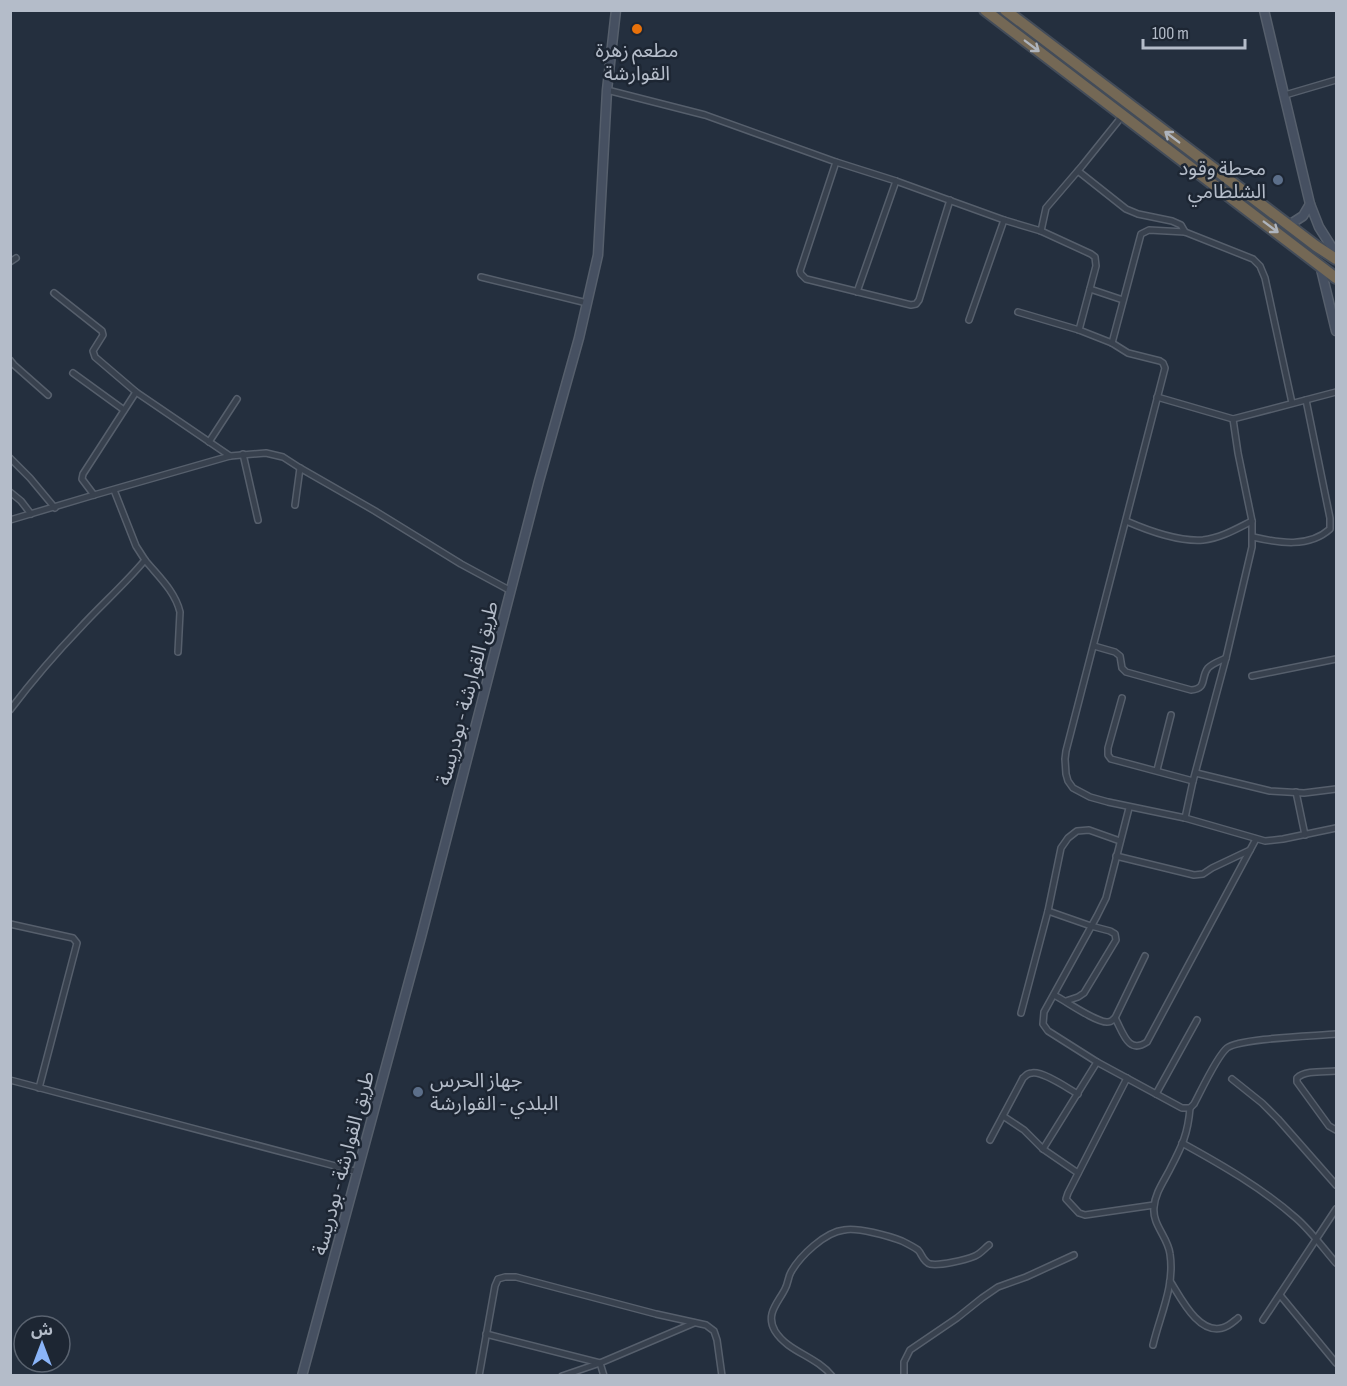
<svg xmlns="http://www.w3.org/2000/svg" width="1347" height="1386" font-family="'Sofia Sans Condensed','Noto Sans Arabic',sans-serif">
<rect width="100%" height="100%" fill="#242f3e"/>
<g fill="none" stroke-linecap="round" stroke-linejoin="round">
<g stroke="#565f6c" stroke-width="8">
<g id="street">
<polyline points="607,90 705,115 836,162 896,181 1004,220 1041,231 1091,254 1095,257 1096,266 1079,330"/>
<polyline points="1285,95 1336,80"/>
<polyline points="836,162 800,271 801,274 806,279 911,305 916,304 919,300 950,200"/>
<polyline points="1078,171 1126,209 1138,214 1172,221 1181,225 1185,232"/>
<polyline points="1041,231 1046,208 1082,166 1123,115"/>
<polyline points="10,262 16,258"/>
<polyline points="481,277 587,303"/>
<polyline points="1090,289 1123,300"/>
<polyline points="857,292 896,181"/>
<polyline points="54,293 102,331 103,335 93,351 95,357 136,392 230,456"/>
<polyline points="1018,312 1079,330 1112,343 1128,353 1160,361 1163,363 1165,368 1066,751 1065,759 1066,774 1068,781 1073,788 1090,797 1108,802 1185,818 1265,841 1283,839 1336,828"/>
<polyline points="969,320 1004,220"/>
<polyline points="1112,343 1141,234 1149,230 1185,232 1253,259 1260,266 1265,278 1292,403"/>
<polyline points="10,360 14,365 48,395"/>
<polyline points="73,373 124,410"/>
<polyline points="1157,397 1233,419 1336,392"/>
<polyline points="209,442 237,399"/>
<polyline points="243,454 258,520"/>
<polyline points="10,458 30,478 55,508"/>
<polyline points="10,492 21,501 31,514"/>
<polyline points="94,495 82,479 83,474 136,392"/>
<polyline points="295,505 300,468"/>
<polyline points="10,520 94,495 230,456 266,453 283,457 300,468 375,511 461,564 511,591"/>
<path d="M1126,521C1149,531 1178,542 1203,540C1221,538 1236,529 1252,521"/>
<path d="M1253,537C1279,543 1309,548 1330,529V518L1306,400"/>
<path d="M145,560C158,576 175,591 180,612L178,652"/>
<path d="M1094,646L1115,652L1120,656L1122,668L1126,672L1191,690C1208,688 1200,678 1208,668C1213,663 1220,661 1226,658"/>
<polyline points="1252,676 1336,659"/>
<polyline points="1122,698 1108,748 1108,755 1111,759 1193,781"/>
<path d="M10,710C32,681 55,654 80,628C101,605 125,584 145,560L136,546L114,490"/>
<polyline points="1157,770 1171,715"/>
<polyline points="1196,773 1270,791 1304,793 1336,789"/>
<polyline points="1296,792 1305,835"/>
<path d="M1129,808L1106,898L1097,916L1044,1012L1043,1024L1048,1031L1097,1062L1182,1108H1190L1194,1104C1201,1091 1217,1056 1227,1048C1240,1038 1316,1036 1336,1034"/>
<polyline points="1185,818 1193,781 1226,658 1252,547 1252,521 1238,453 1233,419"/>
<polyline points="1116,856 1194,875 1203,874 1212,868 1250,850"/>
<polyline points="1048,911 1091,926 1110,931 1115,934 1116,940 1084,993 1078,997 1066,1001"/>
<polyline points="10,924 73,938 77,943 39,1088"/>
<path d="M1054,995C1066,1001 1095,1022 1107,1022C1112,1022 1111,1021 1115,1018L1145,956"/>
<polyline points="1021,1013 1048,911 1061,848 1068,838 1077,831 1089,830 1120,841"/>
<path d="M1115,1018C1123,1032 1128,1055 1147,1042L1256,839"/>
<path d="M1336,1071C1324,1072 1305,1070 1297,1078V1082L1329,1126L1336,1130"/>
<polyline points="1127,1078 1068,1193 1066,1199 1079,1213 1085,1215 1154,1205"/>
<polyline points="1232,1079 1262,1103 1278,1119 1336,1185"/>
<polyline points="10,1080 358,1172"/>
<polyline points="1156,1094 1197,1020"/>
<polyline points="1003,1116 1024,1130 1043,1149 1078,1173"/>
<path d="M990,1140L1023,1078C1027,1075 1027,1073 1032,1073C1043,1071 1067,1088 1078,1094"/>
<path d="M1182,1143C1222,1165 1262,1188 1296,1218C1311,1231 1323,1248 1336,1263"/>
<polyline points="1043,1149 1097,1062"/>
<path d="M1170,1281C1181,1298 1198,1334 1222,1328C1228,1327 1233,1322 1238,1318"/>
<polyline points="1280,1295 1336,1363"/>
<polyline points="1263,1320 1336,1209"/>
<polyline points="486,1334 600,1363 604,1376"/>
<path d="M1153,1345C1160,1315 1175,1286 1170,1254C1168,1237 1152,1225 1154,1207C1155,1193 1164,1181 1170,1169C1182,1146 1188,1134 1190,1108"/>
<polyline points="479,1376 495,1286 498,1279 505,1277 516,1277 656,1314 706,1325 714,1331 717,1340 722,1376"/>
<polyline points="562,1376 600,1363 694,1323"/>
<path d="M832,1376C816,1356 788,1352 775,1331C765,1314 778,1303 785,1289C788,1284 788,1277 791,1272C800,1256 825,1232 844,1230C857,1227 889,1236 902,1241C906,1243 914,1247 918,1250C922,1254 923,1262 930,1264C940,1266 965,1260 975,1256C980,1254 985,1248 989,1245"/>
<polyline points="904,1376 904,1362 910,1350 957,1318 982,1298 998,1287 1026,1277 1074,1255"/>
</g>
</g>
<g stroke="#565f6c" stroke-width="11">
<g id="secondary">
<polyline points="1264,10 1310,204 1319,227 1336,254"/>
<polyline points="1289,225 1303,216 1310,204"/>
<polyline points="1320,265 1336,331"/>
<polyline points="302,1376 421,937 539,481 579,338 598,255 607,90 616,10"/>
</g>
</g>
<g stroke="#434c59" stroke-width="14">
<g id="highway">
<polyline points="985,10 1336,278"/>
<polyline points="1005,10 1316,246 1336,259"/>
</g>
</g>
<use href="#street" stroke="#38414e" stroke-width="5"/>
<use href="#secondary" stroke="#465061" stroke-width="8"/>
<use href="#highway" stroke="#746855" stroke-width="10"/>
</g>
<defs><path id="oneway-shaft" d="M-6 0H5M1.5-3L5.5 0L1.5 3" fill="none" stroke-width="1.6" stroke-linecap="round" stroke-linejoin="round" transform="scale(1.5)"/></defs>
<g stroke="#aeb4bd">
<use href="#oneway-shaft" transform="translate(1032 46) rotate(37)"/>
<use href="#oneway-shaft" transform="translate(1172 137) rotate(-143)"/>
<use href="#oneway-shaft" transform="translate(1271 227) rotate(37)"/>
</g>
<circle fill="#e8710a" stroke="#1d2633" stroke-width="2" cx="637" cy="29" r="6"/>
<g fill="#5c6f8a" stroke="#1d2633" stroke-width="2">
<circle cx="1278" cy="180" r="6"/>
<circle cx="418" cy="1092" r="6"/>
</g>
<g text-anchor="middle" stroke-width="5" stroke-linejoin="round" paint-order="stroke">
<g font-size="20" fill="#b4bcc9" stroke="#1d2633">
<text x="637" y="57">مطعم زهرة<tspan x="637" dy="23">القوارشة</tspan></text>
<text x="1266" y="175" text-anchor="end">محطة وقود<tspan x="1266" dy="23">الشلطامي</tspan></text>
<text x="430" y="1087" text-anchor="start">جهاز الحرس<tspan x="430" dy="23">البلدي - القوارشة</tspan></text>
</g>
<g font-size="20" fill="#b4bcc9" stroke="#1d2633">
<text transform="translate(467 693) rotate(-75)" y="7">طريق القوارشة - بودريسة</text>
<text transform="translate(343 1163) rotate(-75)" y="7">طريق القوارشة - بودريسة</text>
</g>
</g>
<rect width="1347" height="1386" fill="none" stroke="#b4bcc9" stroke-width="24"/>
<g transform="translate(42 1344)"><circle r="28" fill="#1d2633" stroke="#59626f" stroke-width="1.5"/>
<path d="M0-4.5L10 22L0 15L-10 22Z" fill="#8ab4f8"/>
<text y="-9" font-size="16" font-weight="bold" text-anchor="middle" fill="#b4bcc9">ش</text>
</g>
<path d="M1143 39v9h102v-9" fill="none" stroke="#b4bcc9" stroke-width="3"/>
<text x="1152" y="39" font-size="18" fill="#b4bcc9" stroke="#1d2633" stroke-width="4.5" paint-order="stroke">100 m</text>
</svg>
